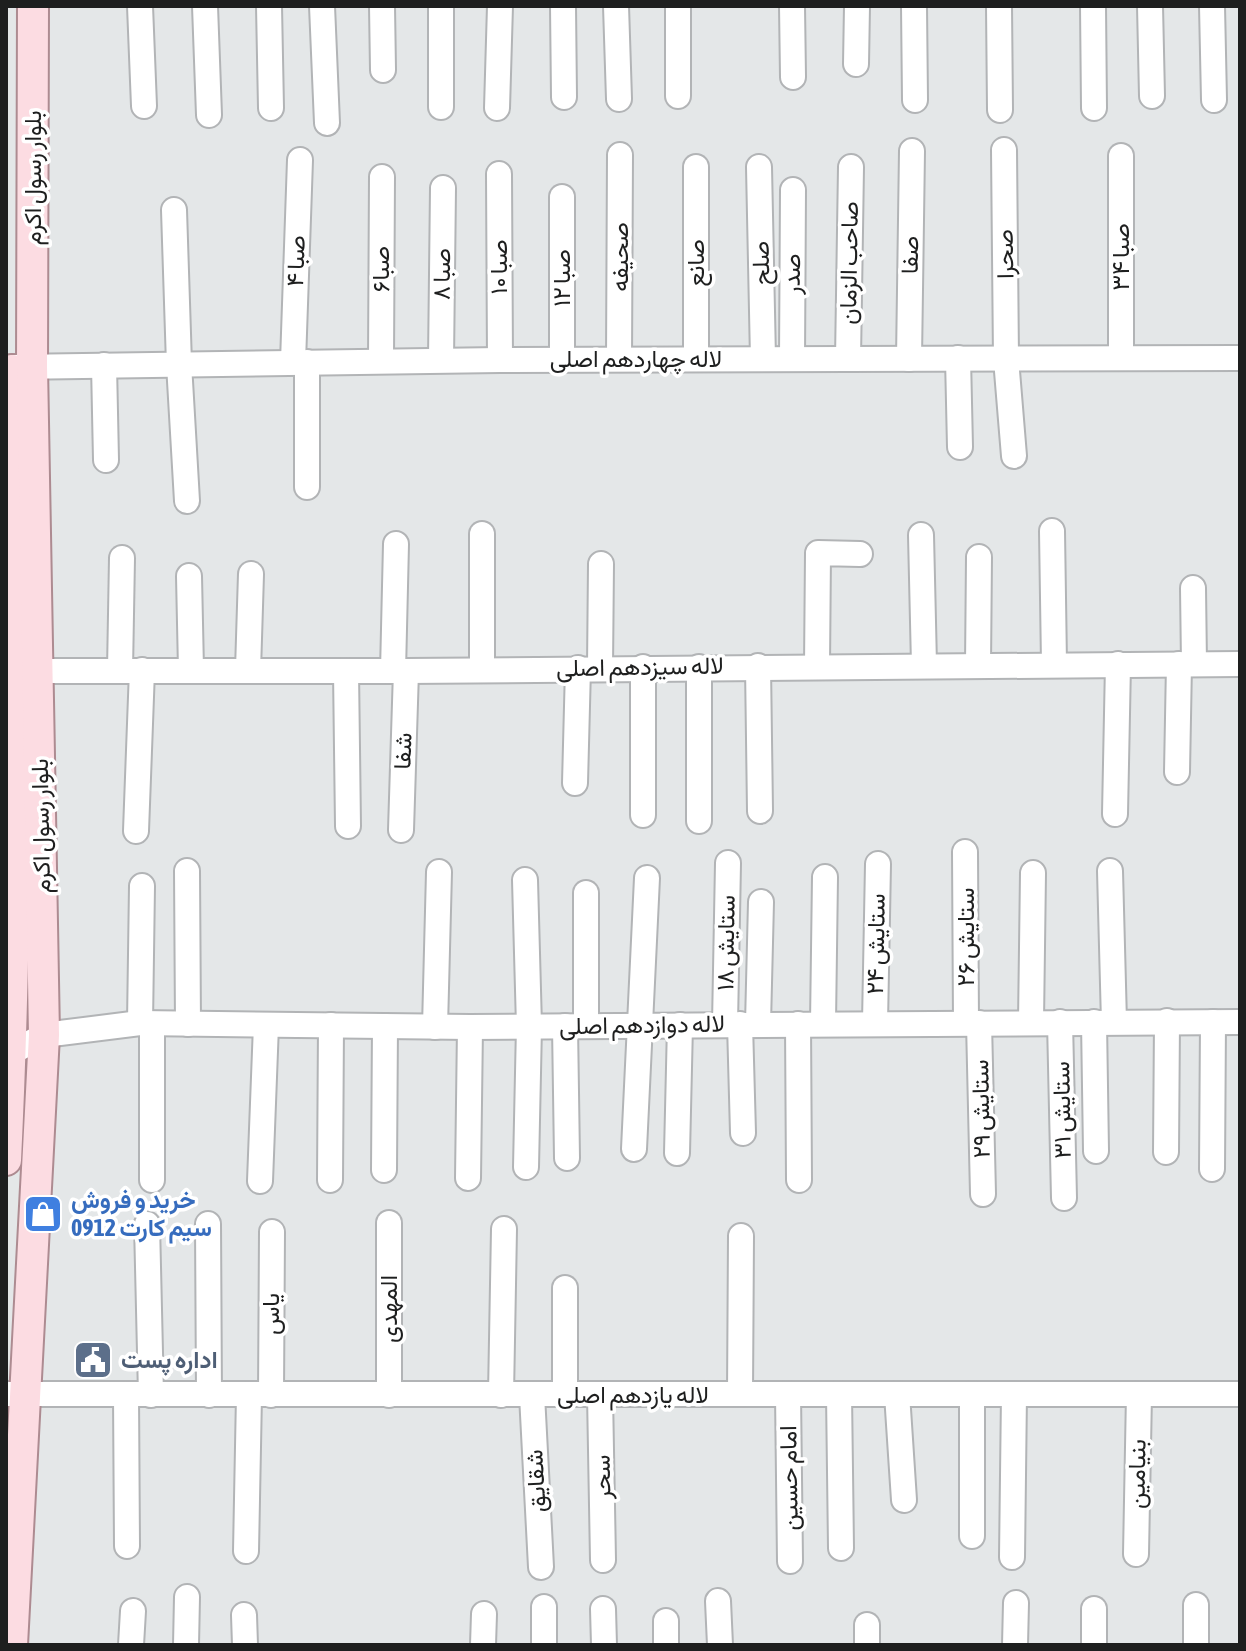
<svg xmlns="http://www.w3.org/2000/svg" width="1246" height="1651" font-family="'Asap Condensed',Vazirmatn,sans-serif">
<rect width="100%" height="100%" fill="#e4e7e8"/>
<g fill="none" stroke-linecap="round" stroke-linejoin="round">
<g stroke="#b2b4b6" stroke-width="28">
<g id="minor">
<polyline points="140,6 144,106"/>
<polyline points="205,6 209,115"/>
<polyline points="269,6 271,108"/>
<polyline points="322,6 327,123"/>
<polyline points="382,6 383,70"/>
<polyline points="563,6 564,97"/>
<polyline points="616,6 619,99"/>
<polyline points="678,6 678,96"/>
<polyline points="792,6 793,77"/>
<polyline points="914,6 915,100"/>
<polyline points="999,6 1000,110"/>
<polyline points="1093,6 1094,108"/>
<polyline points="1150,6 1152,96"/>
<polyline points="1212,6 1214,100"/>
<polyline points="856,64 857,6"/>
<polyline points="441,107 441,6"/>
<polyline points="497,108 500,6"/>
<polyline points="1004,150 1006,359 1014,456"/>
<polyline points="759,167 763,359"/>
<polyline points="499,174 500,360"/>
<polyline points="174,210 179,364 187,501"/>
<polyline points="958,358 960,447"/>
<polyline points="1121,358 1121,156"/>
<polyline points="562,359 562,197"/>
<polyline points="619,359 620,155"/>
<polyline points="696,359 696,167"/>
<polyline points="792,359 793,190"/>
<polyline points="848,359 851,167"/>
<polyline points="909,359 912,151"/>
<polyline points="441,360 443,188"/>
<polyline points="381,361 382,177"/>
<polyline points="293,362 300,160"/>
<polyline points="307,362 307,487"/>
<polyline points="104,365 106,460"/>
<polyline points="14,367 500,360 1240,358"/>
<polyline points="1052,531 1054,664"/>
<polyline points="921,535 924,665"/>
<polyline points="189,576 191,670"/>
<polyline points="1193,588 1194,664"/>
<polyline points="978,665 979,557"/>
<polyline points="758,666 760,811"/>
<polyline points="817,666 818,553 860,554"/>
<polyline points="600,667 601,564"/>
<polyline points="482,669 482,534"/>
<polyline points="120,670 122,558"/>
<polyline points="248,670 251,574"/>
<polyline points="22,671 406,671 1240,664"/>
<polyline points="346,671 348,826"/>
<polyline points="393,671 396,544"/>
<polyline points="1177,772 1179,664"/>
<polyline points="575,783 578,668"/>
<polyline points="1115,814 1118,664"/>
<polyline points="643,815 643,667"/>
<polyline points="699,821 699,667"/>
<polyline points="401,830 406,671"/>
<polyline points="136,831 142,670"/>
<polyline points="965,852 966,1022"/>
<polyline points="187,871 188,1024"/>
<polyline points="1110,871 1114,1022"/>
<polyline points="525,880 529,1026 526,1167"/>
<polyline points="586,893 586,1026"/>
<polyline points="1031,1022 1033,873"/>
<polyline points="1060,1022 1064,1198"/>
<polyline points="1094,1022 1096,1151"/>
<polyline points="140,1023 142,886"/>
<polyline points="823,1023 825,877"/>
<polyline points="875,1023 878,864"/>
<polyline points="979,1023 983,1194"/>
<polyline points="725,1024 728,863"/>
<polyline points="740,1024 743,1133"/>
<polyline points="758,1024 761,902"/>
<polyline points="798,1024 799,1180"/>
<polyline points="565,1026 567,1158"/>
<polyline points="435,1027 439,872"/>
<polyline points="6,1052 11,1053 44,1035 140,1023 470,1027 1240,1022"/>
<polyline points="634,1149 647,878"/>
<polyline points="1166,1152 1167,1021"/>
<polyline points="677,1153 680,1025"/>
<polyline points="1212,1169 1213,1022"/>
<polyline points="384,1170 385,1026"/>
<polyline points="468,1178 470,1027"/>
<polyline points="152,1180 152,1024"/>
<polyline points="330,1180 331,1025"/>
<polyline points="260,1181 266,1025"/>
<polyline points="147,1224 151,1395"/>
<polyline points="208,1224 209,1395"/>
<polyline points="565,1288 565,1395"/>
<polyline points="6,1394 1240,1394"/>
<polyline points="740,1394 741,1236"/>
<polyline points="788,1394 790,1561"/>
<polyline points="839,1394 841,1548"/>
<polyline points="897,1394 904,1500"/>
<polyline points="972,1394 972,1536"/>
<polyline points="126,1395 127,1546"/>
<polyline points="271,1395 272,1232"/>
<polyline points="389,1395 389,1223"/>
<polyline points="501,1395 504,1229"/>
<polyline points="532,1395 541,1567"/>
<polyline points="600,1395 603,1560"/>
<polyline points="246,1551 249,1395"/>
<polyline points="1136,1554 1139,1394"/>
<polyline points="1012,1557 1014,1394"/>
<polyline points="718,1601 720,1645"/>
<polyline points="1196,1605 1196,1645"/>
<polyline points="603,1609 604,1645"/>
<polyline points="244,1615 245,1645"/>
<polyline points="666,1621 666,1645"/>
<polyline points="867,1625 867,1645"/>
<polyline points="131,1645 133,1611"/>
<polyline points="186,1645 187,1597"/>
<polyline points="483,1645 484,1614"/>
<polyline points="544,1645 544,1607"/>
<polyline points="1015,1645 1016,1603"/>
<polyline points="1094,1645 1094,1609"/>
</g>
</g>
<g stroke="#ad8b91" stroke-width="34">
<g id="major">
<path d="M6,1160C19,896 16,633 12,370"/>
<polyline points="12,1645 44,1035 32,366 33,6"/>
</g>
</g>
<use href="#minor" stroke="#fff" stroke-width="24"/>
<use href="#major" stroke="#fcdce2" stroke-width="30"/>
</g>
<defs>
<g id="shop-square" transform="scale(2)"><rect x="-9" y="-9" width="18" height="18" rx="4" fill="#3f7fe0" stroke="#fff"/><path d="M-5-2.5h2.3a2.7 3.5 0 0 1 5.4 0H5L5.5 6h-11ZM-1.5-2.5h3a1.5 2.3 0 0 0-3 0Z" fill="#fff"/></g>
<g id="civic-square" transform="scale(2)"><rect x="-9" y="-9" width="18" height="18" rx="4" fill="#5c6f8a" stroke="#fff"/><path d="M-.6-6.5H3V-4.5H.6V-3L4-1V1h2V6H-6V1h2V-1L-.6-3ZM-1.2 2.5V6h2.4V2.5Z" fill="#fff"/></g>
</defs>
<g fill-rule="evenodd">
<use href="#shop-square" x="43" y="1214"/>
<use href="#civic-square" x="93" y="1360"/>
</g>
<g text-anchor="middle" stroke-width="7" stroke-linejoin="round" paint-order="stroke">
<g font-size="24" fill="#1e1f1f" stroke="#fff">
<text transform="translate(33 178) rotate(-90)" y="8">بلوار رسول اکرم</text>
<text transform="translate(1005 254) rotate(-91)" y="8">صحرا</text>
<text transform="translate(910 255) rotate(-89)" y="8">صفا</text>
<text transform="translate(620 257) rotate(-90)" y="8">صحیفه</text>
<text transform="translate(1121 257) rotate(-90)" y="8">صبا ۳۴</text>
<text transform="translate(296 261) rotate(-88)" y="8">صبا ۴</text>
<text transform="translate(696 263) rotate(-90)" y="8">صانع</text>
<text transform="translate(761 263) rotate(-91)" y="8">صلح</text>
<text transform="translate(849 263) rotate(-89)" y="8">صاحب الزمان</text>
<text transform="translate(499 267) rotate(-90)" y="8">صبا ۱۰</text>
<text transform="translate(381 269) rotate(-90)" y="8">صبا۶</text>
<text transform="translate(442 274) rotate(-89)" y="8">صبا ۸</text>
<text transform="translate(792 274) rotate(-89)" y="8">صدر</text>
<text transform="translate(562 278) rotate(-90)" y="8">صبا ۱۲</text>
<text x="636" y="367">لاله چهاردهم اصلی</text>
<text transform="translate(640 667) rotate(-1)" y="8">لاله سیزدهم اصلی</text>
<text transform="translate(403 751) rotate(-88)" y="8">شفا</text>
<text transform="translate(41 826) rotate(-91)" y="8">بلوار رسول اکرم</text>
<text transform="translate(966 937) rotate(-90)" y="8">ستایش ۲۶</text>
<text transform="translate(726 943) rotate(-89)" y="8">ستایش ۱۸</text>
<text transform="translate(876 944) rotate(-89)" y="8">ستایش ۲۴</text>
<text transform="translate(642 1025) rotate(-1)" y="8">لاله دوازدهم اصلی</text>
<text transform="translate(981 1109) rotate(-91)" y="8">ستایش ۲۹</text>
<text transform="translate(1062 1110) rotate(-91)" y="8">ستایش ۳۱</text>
<text transform="translate(389 1309) rotate(-90)" y="8">المهدی</text>
<text transform="translate(271 1314) rotate(-90)" y="8">یاس</text>
<text x="633" y="1403">لاله یازدهم اصلی</text>
<text transform="translate(1137 1474) rotate(-89)" y="8">بنیامین</text>
<text transform="translate(602 1477) rotate(-91)" y="8">سحر</text>
<text transform="translate(789 1478) rotate(-91)" y="8">امام حسین</text>
<text transform="translate(536 1481) rotate(-93)" y="8">شقایق</text>
</g>
<g font-size="24" font-weight="bold" fill="#366cbe" stroke="#fff" text-anchor="start">
<text x="71" y="1208">خرید و فروش<tspan x="71" dy="28">سیم کارت 0912</tspan></text>
</g>
<g font-size="24" font-weight="bold" fill="#4e5e75" stroke="#fff" text-anchor="start">
<text x="121" y="1368">اداره پست</text>
</g>
</g>
<rect width="1246" height="1651" fill="none" stroke="#1e1f1f" stroke-width="16"/>
</svg>
